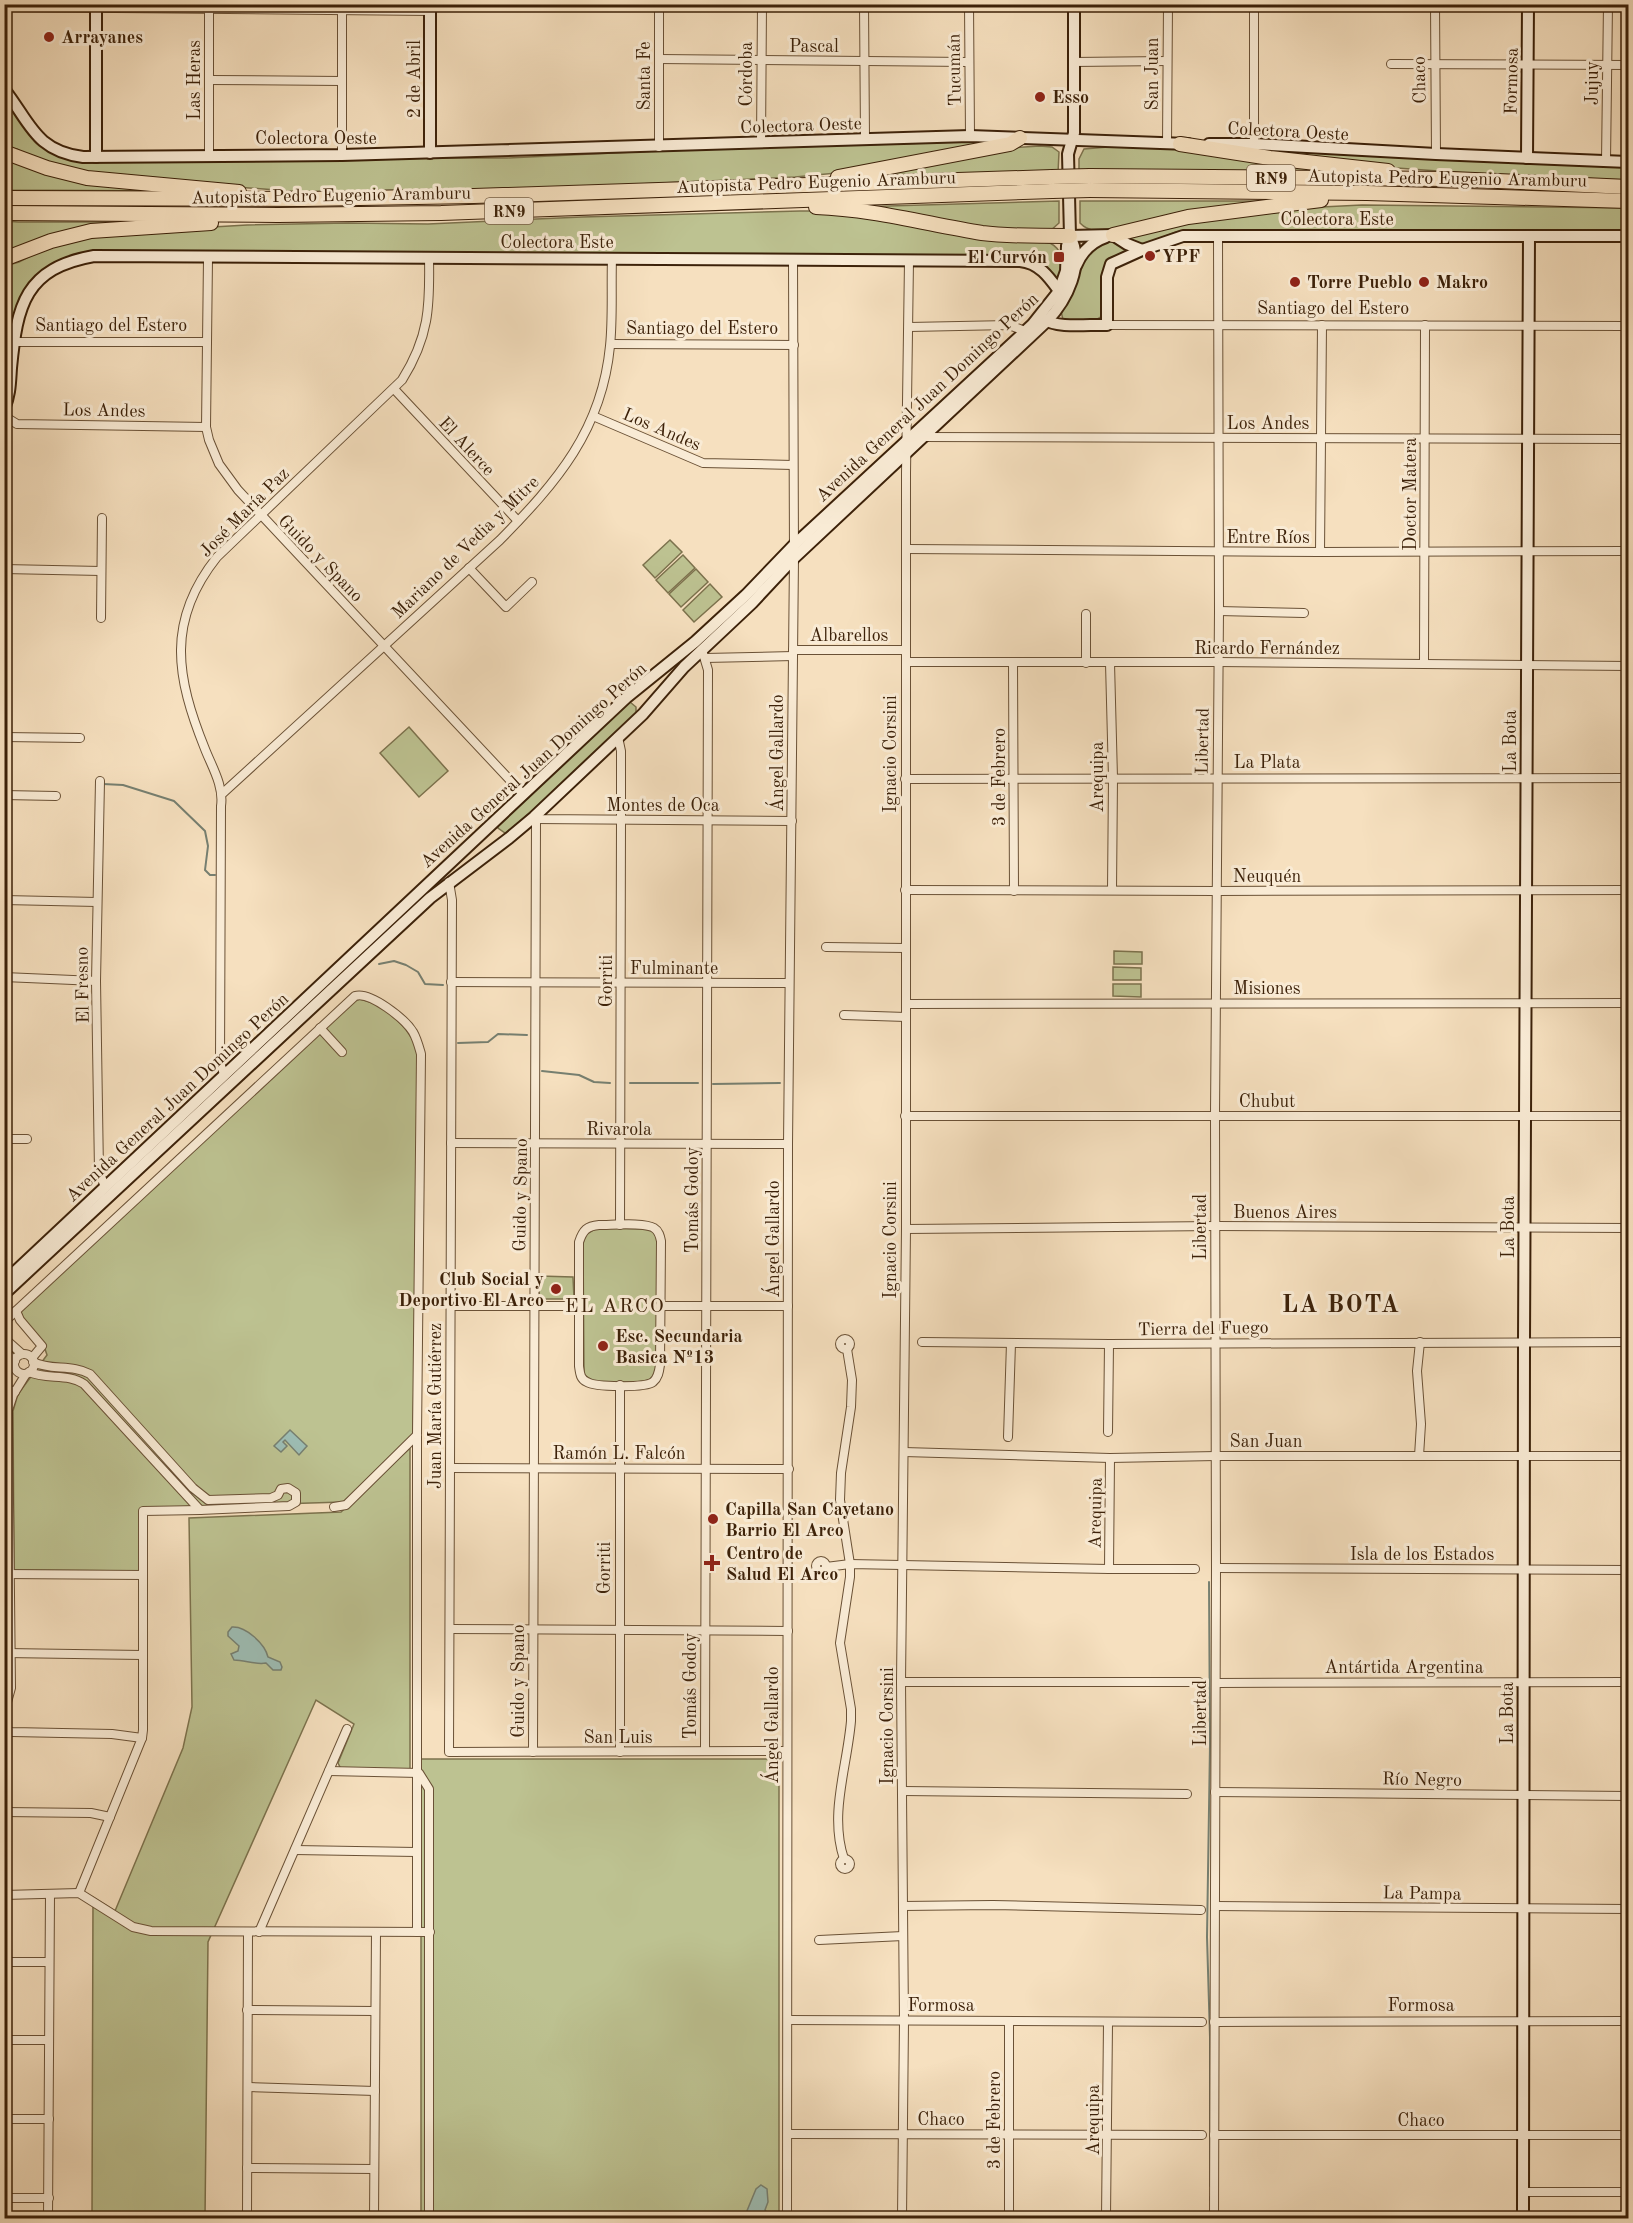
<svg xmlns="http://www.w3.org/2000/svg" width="1633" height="2223" font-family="'Old Standard TT',serif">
<rect width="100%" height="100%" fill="#f6e0bf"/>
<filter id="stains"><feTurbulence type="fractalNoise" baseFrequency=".00333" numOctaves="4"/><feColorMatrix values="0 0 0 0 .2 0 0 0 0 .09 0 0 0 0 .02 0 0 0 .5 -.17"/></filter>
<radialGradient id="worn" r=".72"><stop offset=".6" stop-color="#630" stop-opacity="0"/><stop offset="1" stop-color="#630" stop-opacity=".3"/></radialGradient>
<g fill="#bdc291" stroke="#7c724d" stroke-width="1.5">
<path d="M4,98C24,128 47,158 84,162L282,158H507L655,151L997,141L847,172L795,177L570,187L314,193L107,177L35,160L17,149L5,147Z"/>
<polygon points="1040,146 1052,147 1059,152 1058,173 871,175 1009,148"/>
<polygon points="1108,147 1163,147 1190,150 1321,170 1318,172 1079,172 1079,159 1084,149"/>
<polygon points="1252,147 1628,166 1628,180 1492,175 1370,166 1239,152"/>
<polygon points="4,160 25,164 188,191 5,190"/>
<polygon points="1059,201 1059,223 1050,231 1005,232 854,207"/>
<path d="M1080,201H1291L1123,229C1108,230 1091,235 1080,223Z"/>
<polygon points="1362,205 1628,208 1628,231 1188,230 1176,232 1142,245 1122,237 1187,221 1301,208"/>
<path d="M800,211H822L1050,243C1065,251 1062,263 1060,278L1054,279L1034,259L1019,256L626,254H80L56,262L30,285L5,397V266L19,262L46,248L66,242L127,232L247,225L348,223L428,224L582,217Z"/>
<polygon points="5,221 18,222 162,222 5,254"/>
<path d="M1112,240L1129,250L1109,259L1104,269L1102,316C1093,323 1073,324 1063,320L1061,311L1087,252L1105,241Z"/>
<polygon points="670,540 682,552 655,578 643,565"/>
<polygon points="683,555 695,568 668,593 656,580"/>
<polygon points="696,569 708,582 681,607 669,594"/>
<polygon points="710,584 722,597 694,622 683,610"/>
<polygon points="630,702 636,707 636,715 508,833 505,833 498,828 498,824"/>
<polygon points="409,727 448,771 419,797 380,753"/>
<polygon points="1114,951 1142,952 1142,964 1114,964"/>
<polygon points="1113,967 1141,968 1141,980 1113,980"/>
<polygon points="1113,984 1141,984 1141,997 1113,996"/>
<path d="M360,999C389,1006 413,1031 420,1058L413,1435L343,1502L141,1508V1571L14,1570L13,1411L18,1394L47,1355C43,1336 21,1325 21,1311L354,1001Z"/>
<polygon points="597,1228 648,1229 652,1230 658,1238 657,1365 654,1376 646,1382 595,1382 584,1375 583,1244 585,1235"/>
<polygon points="539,1276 573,1277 574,1299 539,1299"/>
<polygon points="410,1448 410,1769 341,1769 338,1763 354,1724 316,1700 208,1942 205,2218 92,2218 93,1897 115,1911 183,1748 192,1707 189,1518 341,1512"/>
<polygon points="421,1759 776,1759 779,1762 779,2218 421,2218"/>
</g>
<g fill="#9dbdb4" stroke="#767f70" stroke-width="1.5">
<polygon points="290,1430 307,1446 299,1455 285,1440 283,1442 287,1446 281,1452 274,1446"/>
<path d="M232,1627C246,1626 265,1644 268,1657L280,1662L282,1667L281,1670H273L266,1663C255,1665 245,1660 234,1660L231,1654L238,1651L239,1646L228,1636V1632Z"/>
<polygon points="761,2185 767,2189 768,2202 765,2210 767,2213 764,2218 744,2218 756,2189"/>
</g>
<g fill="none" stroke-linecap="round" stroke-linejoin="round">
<g stroke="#767f70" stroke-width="2">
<polyline points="4,635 8,655"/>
<polyline points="103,784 123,785 174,801 205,831 208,846 205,870 210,875 215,875"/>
<polyline points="379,964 394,961 406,965 418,972 425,984 443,985"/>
<polyline points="458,1043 488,1042 498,1034 527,1035"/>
<polyline points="542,1071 579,1075 594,1082 610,1083"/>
<polyline points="630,1083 698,1083"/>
<polyline points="713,1084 780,1083"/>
<polyline points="1209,1582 1210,1745 1207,1937 1210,2037 1210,2186"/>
<polyline points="1210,2197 1210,2200"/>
<polyline points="1210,2218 1210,2211"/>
</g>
<g stroke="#6a5136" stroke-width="10">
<g id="street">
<polyline points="659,4 659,147"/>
<polyline points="864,4 865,139"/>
<polyline points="969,4 970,136"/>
<polyline points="1254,4 1254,144"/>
<polyline points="1435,4 1436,154"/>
<polyline points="4,7 430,11"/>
<polyline points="659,59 968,62"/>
<polyline points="1073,62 1167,61"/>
<polyline points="1391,64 1628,65"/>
<polyline points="209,80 342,81"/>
<polyline points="761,143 762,4"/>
<polyline points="1167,144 1168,4"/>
<polyline points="209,155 209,4"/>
<polyline points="342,155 342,4"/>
<polyline points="1606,161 1608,4"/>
<polyline points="208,258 206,427 209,440 219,464 238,490 523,794"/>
<polyline points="1107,325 1628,326"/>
<polyline points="909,327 1009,325 1025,331"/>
<polyline points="14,342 207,342"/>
<polyline points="611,344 794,345"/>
<polyline points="395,390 518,521"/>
<polyline points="4,416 17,424 206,427"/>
<polyline points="593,416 703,463 793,465"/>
<polyline points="921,437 1628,439"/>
<polyline points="907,549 1320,552 1628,551"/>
<polyline points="1320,552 1322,325"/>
<polyline points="469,568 506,607 532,582"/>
<polyline points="4,569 101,571"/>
<polyline points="1219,611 1304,613"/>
<polyline points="101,618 102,518"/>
<polyline points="702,650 708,670 705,1751"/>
<polyline points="793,650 906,650"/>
<polyline points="705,658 793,656"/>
<polyline points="906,662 1218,662 1628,666"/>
<polyline points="1013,663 1014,891"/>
<polyline points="1086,663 1086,614"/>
<polyline points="1110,663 1113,778 1112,890"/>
<polyline points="1424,664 1425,325"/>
<polyline points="1627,666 1628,560"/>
<polyline points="4,737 80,738"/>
<polyline points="618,737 621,751 621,820 620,1225"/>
<polyline points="905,779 1628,778"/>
<polyline points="100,781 96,981 99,1171 105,1187"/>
<path d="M223,793L500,540C557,482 602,430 610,346C613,317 611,287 612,259"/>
<polyline points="4,795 56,796"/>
<polyline points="534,817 536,819 792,821"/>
<polyline points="449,882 452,900 449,1752 787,1751"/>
<polyline points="905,890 1216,891 1628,890"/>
<polyline points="4,900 97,902"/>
<polyline points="826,947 905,948"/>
<polyline points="4,977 96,981"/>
<polyline points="451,982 789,983"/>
<polyline points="906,1004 1628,1003"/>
<polyline points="844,1015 906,1017"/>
<polyline points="320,1028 342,1052"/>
<path d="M224,1074L220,1063L221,806C224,786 212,767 205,749C176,677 166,621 217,557L402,380C429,337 430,307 429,258"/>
<polyline points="905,1116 1628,1116"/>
<polyline points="4,1139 27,1139"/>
<polyline points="451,1143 788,1144"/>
<path d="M599,1225C613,1225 644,1222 654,1228C659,1231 660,1236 661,1241L660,1365C659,1372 658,1378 653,1382C645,1388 595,1387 587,1382C580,1379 580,1373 579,1366V1242C583,1230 587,1226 599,1225Z"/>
<polyline points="906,1229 1215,1226 1628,1228"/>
<polyline points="450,1306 579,1306"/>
<polyline points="660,1306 788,1306"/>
<polyline points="16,1311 20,1320 42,1346 32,1358"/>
<path d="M4,1322L355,996C370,991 405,1019 413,1032C417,1039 419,1047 421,1054L417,1435V1932"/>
<polyline points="4,1338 22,1354"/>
<circle cx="845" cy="1344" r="5"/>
<polyline points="922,1342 1109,1344 1628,1342"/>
<polyline points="4,1351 15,1361"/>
<circle cx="24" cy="1364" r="10"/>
<path d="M29,1372C47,1380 68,1373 84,1384L200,1510L289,1506L296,1502V1493L288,1488L281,1489L278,1495L271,1498L208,1500L193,1488L90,1374C72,1364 51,1371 33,1362"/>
<polyline points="4,1374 14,1363"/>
<polyline points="620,1385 620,1752"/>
<polyline points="4,1388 15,1392"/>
<polyline points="1108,1432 1109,1344"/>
<polyline points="1008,1437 1011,1343"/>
<polyline points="904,1452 1110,1458 1216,1456 1628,1456"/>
<polyline points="1419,1456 1421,1424 1417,1371 1420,1342"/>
<polyline points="450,1468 789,1469"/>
<polyline points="334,1507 346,1505 417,1435"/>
<circle cx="821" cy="1566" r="5"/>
<polyline points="826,1567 850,1564 1109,1569 1195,1569"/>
<polyline points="1216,1568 1628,1570"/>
<polyline points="1109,1569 1110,1458"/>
<polyline points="4,1574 143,1575"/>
<polyline points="450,1629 788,1631"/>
<polyline points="6,1653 142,1655"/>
<polyline points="901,1682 1199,1682"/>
<polyline points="1216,1683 1628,1682"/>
<polyline points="4,1713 11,1688 8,1410 13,1395 26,1374"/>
<polyline points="4,1730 12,1732 112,1734 142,1738"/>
<polyline points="533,1752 536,819"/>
<polyline points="329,1771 419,1773 429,1789 429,2218"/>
<polyline points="903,1791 1187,1794"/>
<polyline points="1215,1792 1628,1796"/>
<polyline points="4,1812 91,1813 110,1817"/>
<polyline points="295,1850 416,1852"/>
<circle cx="845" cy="1864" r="5"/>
<path d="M844,1859C829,1814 847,1768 851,1721V1709L840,1643L850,1577V1564L840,1500L841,1473L851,1407L852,1380L847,1349"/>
<polyline points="79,1893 142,1738 143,1730 143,1511 200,1510"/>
<polyline points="4,1895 79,1893 133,1927 151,1931 430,1932"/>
<polyline points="903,1906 993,1905 1201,1910"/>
<polyline points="1215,1906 1628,1909"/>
<polyline points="259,1932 347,1729"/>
<polyline points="819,1940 903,1936"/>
<polyline points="4,1962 49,1962"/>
<polyline points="247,2010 375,2011"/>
<polyline points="788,2020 1202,2022"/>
<polyline points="1214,2022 1628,2021"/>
<polyline points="4,2040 49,2040"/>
<polyline points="248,2087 375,2091"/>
<polyline points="4,2119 49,2119"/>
<polyline points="789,2134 1202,2135"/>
<polyline points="1214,2135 1628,2135"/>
<polyline points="247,2168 374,2169"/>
<polyline points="1523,2192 1628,2192"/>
<polyline points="4,2198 49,2198"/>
<polyline points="48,2218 50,1894"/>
<polyline points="247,2218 248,1932"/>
<polyline points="374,2218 376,1932"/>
<polyline points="787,2218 788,1144 794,558 793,260"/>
<polyline points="902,2218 904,2021 901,1682 906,1229 906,473 909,261"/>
<polyline points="1009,2218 1009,2021"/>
<polyline points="1106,2218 1108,2023"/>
<polyline points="1214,2218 1216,1568 1215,1115 1219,611 1218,236"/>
</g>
</g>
<g stroke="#3c2109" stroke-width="14">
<g id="secondary">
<polyline points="96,4 96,157"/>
<polyline points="430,4 430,153"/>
<path d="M4,89C30,122 35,151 83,157L342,155L970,136L1188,144"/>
<polyline points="1209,144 1254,144 1436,154 1628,162"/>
<polyline points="1527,158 1528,4"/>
<polyline points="1070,236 1113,235 1127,244 1142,250"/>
<path d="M1076,266C1082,251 1091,242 1106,237"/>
<path d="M1044,319C1057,329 1091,324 1107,325V277L1111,264L1142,250L1183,236H1628"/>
<path d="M4,409C10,395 10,383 11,368C17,305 25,268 94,256L1020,261C1041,263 1051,280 1062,295"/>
<polyline points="4,1282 627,697 695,642 746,595 794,545 1032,325 1059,291 1066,271 1067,246 1070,236 1068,154 1074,133 1074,4"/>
<path d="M4,1294L430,898L509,838L534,817L643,714L684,667L752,603L794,558L1047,321C1067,300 1085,264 1070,236"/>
<polyline points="1523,2218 1524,1341 1529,236"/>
</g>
</g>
<g stroke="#3c2109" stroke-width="16">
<g id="highway">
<polyline points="1180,144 1270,158 1388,171"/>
<polyline points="4,152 47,168 87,178 239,192"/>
<polyline points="1090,176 1452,179 1628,187"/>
<polyline points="838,177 1010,144 1020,138"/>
<polyline points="1090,190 1367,193 1628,201"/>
<polyline points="4,198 303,199 474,196 1052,177"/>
<path d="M816,207C872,209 927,224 982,233C1011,237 1040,235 1070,236"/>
<polyline points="4,213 278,215 441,213 1052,191"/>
<polyline points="1113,235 1188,217 1321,200"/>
<polyline points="4,259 51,241 91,231 211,223"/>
</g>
</g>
<use href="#street" stroke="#f9ebd5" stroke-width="8"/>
<use href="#secondary" stroke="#f9ebd5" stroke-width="10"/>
<use href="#highway" stroke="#f6e0bf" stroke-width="14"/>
<g stroke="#3c2109" stroke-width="16" stroke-linecap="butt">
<g id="highway-bridge">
<polyline points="1052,177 1090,176"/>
<polyline points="1052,191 1090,190"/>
</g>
</g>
<use href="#highway-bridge" stroke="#f6e0bf" stroke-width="14"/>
</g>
<g fill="#8f2418" stroke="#f9ebd5" stroke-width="2">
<circle cx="49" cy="37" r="6"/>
<circle cx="1040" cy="97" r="6"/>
<circle cx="1150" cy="256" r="6"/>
<rect x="1053" y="251" width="12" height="12" rx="3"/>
<circle cx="1295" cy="282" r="6"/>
<circle cx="1424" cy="282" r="6"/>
<circle cx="556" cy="1289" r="6"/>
<circle cx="603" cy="1346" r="6"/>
<circle cx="713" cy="1519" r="6"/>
<path d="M709 1554h6v6h6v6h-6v6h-6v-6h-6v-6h6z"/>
</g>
<g text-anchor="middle" stroke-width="6" stroke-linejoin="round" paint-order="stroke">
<g fill="#f9ebd5" stroke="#755e46" stroke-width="1.5">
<rect x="1247" y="165" width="48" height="26" rx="4.5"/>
<rect x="485" y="198" width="48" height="26" rx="4.5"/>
</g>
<g font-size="16" font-weight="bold" fill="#3c2109">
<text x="1271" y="184">RN9</text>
<text x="509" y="217">RN9</text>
</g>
<g font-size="18" font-weight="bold" fill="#3c2109" stroke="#f9ebd5" text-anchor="start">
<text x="61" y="43">Arrayanes</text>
<text x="1052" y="103">Esso</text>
<text x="1162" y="262">YPF</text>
<text x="1047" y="263" text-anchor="end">El Curvón</text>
<text x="1307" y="288">Torre Pueblo</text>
<text x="1436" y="288">Makro</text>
<text x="544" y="1285" text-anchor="end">Club Social y<tspan x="544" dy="21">Deportivo El Arco</tspan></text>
<text x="615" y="1342">Esc. Secundaria<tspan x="615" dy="21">Basica Nº13</tspan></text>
<text x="725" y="1515">Capilla San Cayetano<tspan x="725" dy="21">Barrio El Arco</tspan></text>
<text x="726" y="1559">Centro de<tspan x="726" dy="21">Salud El Arco</tspan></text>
</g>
<g font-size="18" fill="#3c2109" stroke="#f9ebd5">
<text x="814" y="52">Pascal</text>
<text transform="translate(954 70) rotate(-91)" y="6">Tucumán</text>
<text transform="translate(746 74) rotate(-90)" y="6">Córdoba</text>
<text transform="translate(1152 74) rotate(-90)" y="6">San Juan</text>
<text transform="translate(644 76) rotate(-90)" y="6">Santa Fe</text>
<text transform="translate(414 79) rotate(-90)" y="6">2 de Abril</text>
<text transform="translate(194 80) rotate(-90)" y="6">Las Heras</text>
<text transform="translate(1419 80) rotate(-91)" y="6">Chaco</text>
<text transform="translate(1511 81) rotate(-89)" y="6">Formosa</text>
<text transform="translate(1592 83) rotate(-90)" y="6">Jujuy</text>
<text transform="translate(801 125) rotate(-2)" y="6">Colectora Oeste</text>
<text transform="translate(1288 131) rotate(3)" y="6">Colectora Oeste</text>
<text x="316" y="144">Colectora Oeste</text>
<text transform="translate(1447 178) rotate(1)" y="6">Autopista Pedro Eugenio Aramburu</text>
<text transform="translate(816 182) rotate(-2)" y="6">Autopista Pedro Eugenio Aramburu</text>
<text transform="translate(331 195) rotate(-1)" y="6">Autopista Pedro Eugenio Aramburu</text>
<text x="1337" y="225">Colectora Este</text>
<text x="557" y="248">Colectora Este</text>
<text x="1333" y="314">Santiago del Estero</text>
<text x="111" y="331">Santiago del Estero</text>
<text x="702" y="334">Santiago del Estero</text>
<text transform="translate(927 397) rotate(-43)" y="6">Avenida General Juan Domingo Perón</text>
<text transform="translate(104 410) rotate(1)" y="6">Los Andes</text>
<text x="1268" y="429">Los Andes</text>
<text transform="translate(662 429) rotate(23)" y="6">Los Andes</text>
<text transform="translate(467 446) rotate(47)" y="6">El Alerce</text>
<text transform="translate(1410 494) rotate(-90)" y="6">Doctor Matera</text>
<text transform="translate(244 512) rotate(-45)" y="6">José María Paz</text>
<text x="1268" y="543">Entre Ríos</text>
<text transform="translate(465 547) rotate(-44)" y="6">Mariano de Vedia y Mitre</text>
<text transform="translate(321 558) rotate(46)" y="6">Guido y Spano</text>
<text x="849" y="641">Albarellos</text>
<text x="1267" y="654">Ricardo Fernández</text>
<text transform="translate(1202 741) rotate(-89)" y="6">Libertad</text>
<text transform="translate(1510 741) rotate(-90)" y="6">La Bota</text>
<text transform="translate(777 753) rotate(-90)" y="6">Ángel Gallardo</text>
<text transform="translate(890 754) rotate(-90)" y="6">Ignacio Corsini</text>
<text x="1267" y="768">La Plata</text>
<text transform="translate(533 765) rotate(-42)" y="6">Avenida General Juan Domingo Perón</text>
<text transform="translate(999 777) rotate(-90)" y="6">3 de Febrero</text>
<text transform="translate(1097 777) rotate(-90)" y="6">Arequipa</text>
<text x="663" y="811">Montes de Oca</text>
<text x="1267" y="882">Neuquén</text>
<text x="674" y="974">Fulminante</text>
<text transform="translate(606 981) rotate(-90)" y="6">Gorriti</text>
<text transform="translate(82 985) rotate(-91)" y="6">El Fresno</text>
<text x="1267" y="994">Misiones</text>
<text transform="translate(177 1097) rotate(-43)" y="6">Avenida General Juan Domingo Perón</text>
<text x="1267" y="1107">Chubut</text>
<text x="619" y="1135">Rivarola</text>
<text transform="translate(520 1195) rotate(-89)" y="6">Guido y Spano</text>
<text transform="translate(692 1200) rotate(-90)" y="6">Tomás Godoy</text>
<text x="1285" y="1218">Buenos Aires</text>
<text transform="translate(1200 1227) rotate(-90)" y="6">Libertad</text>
<text transform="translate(1508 1227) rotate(-90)" y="6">La Bota</text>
<text transform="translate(773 1239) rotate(-90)" y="6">Ángel Gallardo</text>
<text transform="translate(890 1240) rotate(-90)" y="6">Ignacio Corsini</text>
<text transform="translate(1203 1328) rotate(-1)" y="6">Tierra del Fuego</text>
<text transform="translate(435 1406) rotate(-90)" y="6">Juan María Gutiérrez</text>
<text x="1266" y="1447">San Juan</text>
<text x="619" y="1459">Ramón L. Falcón</text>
<text transform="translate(1095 1513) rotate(-89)" y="6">Arequipa</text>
<text x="1422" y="1560">Isla de los Estados</text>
<text transform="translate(604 1568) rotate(-90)" y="6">Gorriti</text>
<text x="1404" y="1673">Antártida Argentina</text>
<text transform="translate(518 1681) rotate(-90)" y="6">Guido y Spano</text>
<text transform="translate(690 1686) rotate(-90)" y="6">Tomás Godoy</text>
<text transform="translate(1200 1713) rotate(-90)" y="6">Libertad</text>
<text transform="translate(1507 1713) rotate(-90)" y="6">La Bota</text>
<text transform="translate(772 1725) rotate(-90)" y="6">Ángel Gallardo</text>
<text transform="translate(887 1726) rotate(-90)" y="6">Ignacio Corsini</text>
<text x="618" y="1743">San Luis</text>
<text transform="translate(1422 1779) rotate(1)" y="6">Río Negro</text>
<text transform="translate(1422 1893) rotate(1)" y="6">La Pampa</text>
<text x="941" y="2011">Formosa</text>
<text x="1421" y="2011">Formosa</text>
<text x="941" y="2125">Chaco</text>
<text transform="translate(994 2120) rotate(-90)" y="6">3 de Febrero</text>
<text transform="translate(1093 2120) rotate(-90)" y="6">Arequipa</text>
<text x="1421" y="2126">Chaco</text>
</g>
<g font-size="20" letter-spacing="1.5" fill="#3c2109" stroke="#f9ebd5">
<text x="615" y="1312">EL ARCO</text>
</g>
<g font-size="24" font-weight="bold" letter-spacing="1.5" fill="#3c2109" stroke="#f9ebd5">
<text x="1341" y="1312">LA BOTA</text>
</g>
</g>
<rect width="1633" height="2223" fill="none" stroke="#f6e0bf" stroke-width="24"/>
<rect x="6" y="6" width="1621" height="2211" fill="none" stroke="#3c2109" stroke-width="3"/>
<rect x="12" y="12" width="1609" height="2199" fill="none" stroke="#3c2109" stroke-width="1.5"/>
<rect width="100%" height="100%" filter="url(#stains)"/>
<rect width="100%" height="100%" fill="url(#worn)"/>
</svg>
